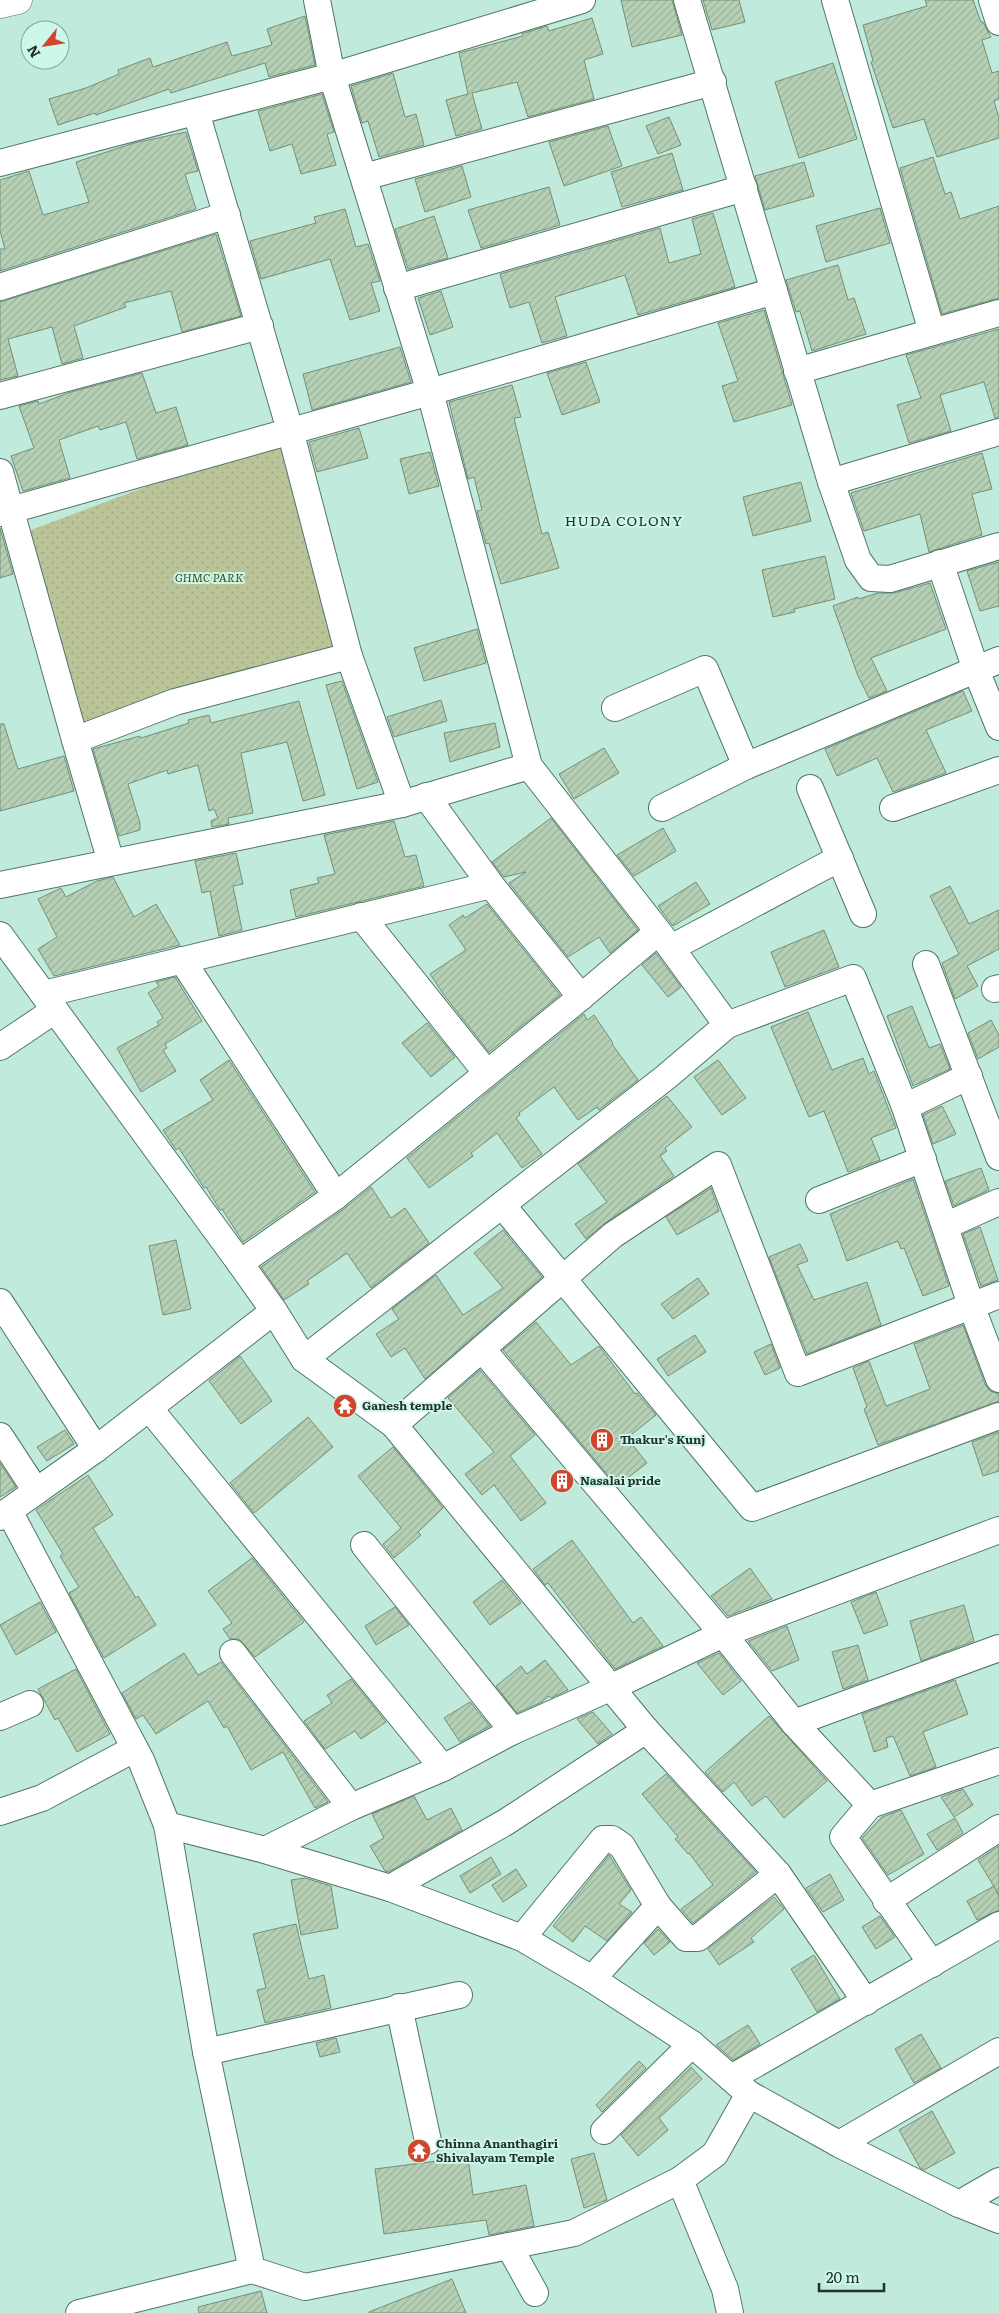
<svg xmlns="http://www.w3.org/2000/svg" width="999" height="2313" font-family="Literata,serif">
<defs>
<pattern id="grass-dots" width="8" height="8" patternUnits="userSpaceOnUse" patternTransform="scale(1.25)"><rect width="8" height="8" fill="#bbc398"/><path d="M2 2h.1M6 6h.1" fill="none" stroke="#a0a883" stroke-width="1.8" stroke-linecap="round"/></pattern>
<pattern id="building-hatch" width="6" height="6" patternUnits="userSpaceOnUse" patternTransform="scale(1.25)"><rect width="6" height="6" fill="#b5d0b4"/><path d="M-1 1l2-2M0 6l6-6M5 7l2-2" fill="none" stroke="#9bb39b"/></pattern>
</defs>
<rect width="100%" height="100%" fill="#c0eadc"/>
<polygon fill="url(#grass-dots)" points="281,436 345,645 83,733 15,536"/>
<g fill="url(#building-hatch)" stroke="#768f76">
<polygon points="621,0 672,0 682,35 632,47"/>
<polygon points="703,0 739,0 745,22 712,30"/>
<polygon points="925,0 973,0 981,22 983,22 991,37 982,40 992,73 999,71 999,99 994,101 999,118 999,138 937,157 924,119 893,128 871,62 873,61 863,25 927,6"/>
<polygon points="305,16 315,65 269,77 265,63 171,93 169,89 96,115 95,113 58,125 49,99 86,88 119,74 118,70 150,58 153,67 227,42 232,56 272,45 267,29"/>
<polygon points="592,18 603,54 584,60 594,99 528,117 517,82 472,93 482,129 456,136 446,100 468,94 459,53 523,36 522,34 547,26 549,31"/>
<polygon points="833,63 857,139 799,158 775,82"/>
<polygon points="393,73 405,117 416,114 424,145 379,157 368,121 362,123 351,86"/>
<polygon points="322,94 334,132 327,134 336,165 301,174 292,144 270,151 258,111"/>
<polygon points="669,117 681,145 658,154 646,126"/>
<polygon points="608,126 622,166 564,186 549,142"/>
<polygon points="186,132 198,171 185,174 196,209 0,271 0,249 5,249 0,231 0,180 29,171 43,215 89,202 76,162 134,143"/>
<polygon points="672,153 683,190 622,207 611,172"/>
<polygon points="933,157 945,194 951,192 960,219 999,206 999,298 942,314 900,168"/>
<polygon points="804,162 814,196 765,210 755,176"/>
<polygon points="462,166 471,197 425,212 415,179"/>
<polygon points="549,187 560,225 481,248 468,210"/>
<polygon points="880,208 890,243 826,262 816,226"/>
<polygon points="345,209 356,247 368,244 380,281 371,283 380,311 350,320 330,259 261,279 250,241 316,223 314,217"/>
<polygon points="713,213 735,287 638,315 625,275 555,297 567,336 542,343 529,302 510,308 500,274 660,228 669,263 701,254 692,219"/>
<polygon points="434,216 448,258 408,269 395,229"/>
<polygon points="216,234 241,316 182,332 171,291 124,303 126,307 74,326 83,358 62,364 52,327 8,339 18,376 0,380 0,302"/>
<polygon points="838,265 848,300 854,298 866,334 812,351 800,311 796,312 786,280"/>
<polygon points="441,291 453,327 430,335 418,298"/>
<polygon points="764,310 792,405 734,422 722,386 738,381 718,323"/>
<polygon points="999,329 999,417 995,418 984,382 940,395 951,431 909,443 897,405 921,398 906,355"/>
<polygon points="400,347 411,382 312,410 303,374"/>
<polygon points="586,362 600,402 562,415 547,373"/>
<polygon points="142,373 156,413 176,407 188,445 137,459 126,422 100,430 98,426 59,440 70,478 23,491 11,456 34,448 19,406 38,401 39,404 71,392"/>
<polygon points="512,385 521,417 514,418 542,534 548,532 559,568 501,584 489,543 486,544 477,511 482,510 474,477 468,479 449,402"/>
<polygon points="359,428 368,458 317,472 309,442"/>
<polygon points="430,452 439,486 409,494 400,459"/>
<polygon points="982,453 992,489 972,494 982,535 929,552 920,514 864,531 851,493"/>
<polygon points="801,482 811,521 753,536 743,497"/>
<polygon points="0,528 13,574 0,578"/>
<polygon points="825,556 835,599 794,609 795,612 773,617 762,570"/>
<polygon points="999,562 999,606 980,611 967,571"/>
<polygon points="930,583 946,629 871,658 887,691 869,698 858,676 833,606 858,597 859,599 878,593 894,593"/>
<polygon points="477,629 486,663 424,681 414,648"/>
<polygon points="342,681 378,782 357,789 326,685"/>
<polygon points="963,691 972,711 926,730 946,773 893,792 877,758 837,776 825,749"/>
<polygon points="441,700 447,721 394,737 387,717"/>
<polygon points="299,701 325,795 303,801 287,742 241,753 253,813 228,818 229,824 212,827 211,821 218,818 214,809 209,811 198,765 168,774 167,770 128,784 140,823 140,830 119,836 93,749 140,736 141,738 189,723 188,720 209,715 211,723"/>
<polygon points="495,723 500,747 450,762 444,733"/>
<polygon points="0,724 4,724 18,769 64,756 74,791 0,811"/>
<polygon points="604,748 619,773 574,799 559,774"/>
<polygon points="551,818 638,930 610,953 599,937 568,957 509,883 526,872 504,877 492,862"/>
<polygon points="394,821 405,857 416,855 424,886 296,917 290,890 319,883 317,878 335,874 324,835"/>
<polygon points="663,828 676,851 634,876 617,855"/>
<polygon points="236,853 243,884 233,886 242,930 219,936 210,891 202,893 195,861"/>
<polygon points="113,877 134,917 156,904 180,945 54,976 38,949 57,937 38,899 61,888 66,897 97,881"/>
<polygon points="696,882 710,904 673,926 658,906"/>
<polygon points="950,886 969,924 999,910 999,949 967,966 978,986 955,999 942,963 959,954 930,896"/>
<polygon points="487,904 560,995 489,1052 444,995 430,974 466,950 449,925 463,915 465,918"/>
<polygon points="824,930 839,967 785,987 771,952"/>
<polygon points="656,953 681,987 668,997 642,965"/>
<polygon points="175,977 202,1021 165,1044 167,1048 163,1050 176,1071 141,1092 117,1048 159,1025 157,1022 163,1018 148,993 159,986 156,982"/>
<polygon points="912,1006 929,1048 940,1044 950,1069 913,1086 887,1016"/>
<polygon points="808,1012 832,1070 863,1058 869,1074 874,1071 896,1128 871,1138 880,1160 848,1172 824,1111 809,1117 771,1027"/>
<polygon points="584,1014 587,1020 594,1015 613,1043 612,1044 638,1080 599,1110 597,1107 578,1120 554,1087 519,1113 520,1115 516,1118 542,1154 522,1168 497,1133 471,1153 473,1156 429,1188 407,1158"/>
<polygon points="991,1020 999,1035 999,1047 978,1059 968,1033"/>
<polygon points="427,1023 455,1057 431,1077 402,1043"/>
<polygon points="229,1060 315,1192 243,1242 222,1209 220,1210 206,1187 204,1188 179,1148 176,1150 163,1130 213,1100 200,1080"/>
<polygon points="718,1060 746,1098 722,1115 694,1077"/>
<polygon points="667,1096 692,1127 665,1148 667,1151 660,1156 674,1176 605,1223 586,1239 575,1224 607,1202 578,1164"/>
<polygon points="942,1106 956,1134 933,1144 923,1115"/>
<polygon points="981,1168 989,1190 954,1206 945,1181"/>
<polygon points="913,1179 949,1286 923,1296 904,1248 901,1249 898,1241 847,1261 830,1214"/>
<polygon points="371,1187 391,1218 405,1208 429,1243 371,1288 347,1253 307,1281 309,1284 284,1300 261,1267 345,1208"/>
<polygon points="711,1188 719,1211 677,1235 666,1217"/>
<polygon points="980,1227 998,1280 981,1286 963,1234"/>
<polygon points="503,1230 542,1277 425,1379 405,1348 391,1357 376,1334 399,1319 392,1309 436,1275 463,1315 503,1288 474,1253"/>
<polygon points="176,1240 191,1309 163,1315 149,1246"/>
<polygon points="800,1244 808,1261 797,1265 814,1300 867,1282 881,1325 807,1354 769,1257"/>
<polygon points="698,1278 709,1294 673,1319 661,1304"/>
<polygon points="536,1322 571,1365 599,1346 635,1394 637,1393 656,1415 627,1438 647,1463 617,1486 503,1350"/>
<polygon points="963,1325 985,1384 990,1391 999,1394 999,1401 878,1445 864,1409 867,1407 853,1368 869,1361 886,1406 930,1389 914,1344"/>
<polygon points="695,1335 706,1352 668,1376 657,1359"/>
<polygon points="771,1344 780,1368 765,1375 754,1352"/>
<polygon points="240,1356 272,1401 241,1424 209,1381"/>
<polygon points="480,1370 535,1435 510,1456 546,1503 521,1521 494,1485 482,1495 465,1474 494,1452 448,1398"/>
<polygon points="308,1417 333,1447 254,1513 230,1483"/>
<polygon points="65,1430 74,1444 47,1461 37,1447"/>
<polygon points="999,1432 999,1471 983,1476 972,1442"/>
<polygon points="393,1447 443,1508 418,1532 421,1535 394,1558 383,1544 401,1528 358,1476"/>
<polygon points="0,1463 16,1487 0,1497"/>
<polygon points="88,1475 113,1515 93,1528 136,1598 138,1596 156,1625 104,1658 69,1593 79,1587 60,1556 63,1554 36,1510"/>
<polygon points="572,1540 633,1623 641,1617 663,1646 615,1669 548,1583 545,1585 533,1569"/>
<polygon points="252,1558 304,1622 255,1657 239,1639 230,1639 223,1629 232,1623 208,1591"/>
<polygon points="750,1568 772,1599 728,1616 711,1596"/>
<polygon points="502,1580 521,1603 490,1625 473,1602"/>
<polygon points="876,1592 888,1625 864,1634 851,1602"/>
<polygon points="40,1602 56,1632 16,1655 0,1625"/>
<polygon points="964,1605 974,1641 921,1661 910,1621"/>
<polygon points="395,1607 409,1625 376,1645 365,1626"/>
<polygon points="787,1626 799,1660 772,1671 748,1641"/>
<polygon points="858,1645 868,1680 843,1689 832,1652"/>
<polygon points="184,1653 198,1675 221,1662 328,1802 315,1808 283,1752 251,1770 227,1726 224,1728 208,1701 156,1734 143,1715 136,1719 122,1693"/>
<polygon points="719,1653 741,1681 723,1695 697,1663"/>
<polygon points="545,1660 568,1690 551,1698 549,1696 542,1702 517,1713 496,1686 521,1666 527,1674"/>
<polygon points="76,1669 110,1734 77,1752 58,1718 55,1720 38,1689"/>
<polygon points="351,1679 386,1722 361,1739 355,1731 325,1749 304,1721 332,1703 327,1695"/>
<polygon points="955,1680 968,1714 923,1732 936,1767 910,1776 893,1736 886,1738 888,1747 874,1752 862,1714"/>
<polygon points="470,1702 490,1726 460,1742 444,1718"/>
<polygon points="593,1712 612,1734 598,1744 577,1719"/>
<polygon points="769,1716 827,1781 784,1818 766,1796 752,1806 734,1782 723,1792 705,1772"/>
<polygon points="666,1774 756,1872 693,1923 681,1909 713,1885 689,1853 688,1854 675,1839 678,1837 642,1794"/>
<polygon points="963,1789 973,1805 954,1817 941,1797"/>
<polygon points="414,1796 427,1820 451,1808 462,1830 388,1872 385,1871 370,1846 384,1838 372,1814"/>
<polygon points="901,1810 924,1854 888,1875 862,1838 882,1817"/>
<polygon points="955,1818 963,1833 937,1850 927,1834"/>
<polygon points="999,1846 999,1895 978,1860"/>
<polygon points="609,1855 631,1890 619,1904 632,1912 607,1941 585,1926 573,1942 553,1926"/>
<polygon points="491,1857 501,1874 470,1893 460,1876"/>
<polygon points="516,1869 527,1886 503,1902 492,1885"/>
<polygon points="830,1874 844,1900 823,1912 806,1888"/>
<polygon points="305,1878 331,1886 338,1928 301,1935 291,1880"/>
<polygon points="994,1886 999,1896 999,1910 977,1920 967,1901"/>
<polygon points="774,1897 784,1909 751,1938 754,1942 719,1965 708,1949"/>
<polygon points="880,1916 895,1937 876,1949 862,1927"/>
<polygon points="296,1924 309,1979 324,1975 331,2008 265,2023 257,1990 266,1988 253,1934"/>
<polygon points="658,1929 670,1942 654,1955 644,1943"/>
<polygon points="814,1955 840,1999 817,2012 791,1969"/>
<polygon points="748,2025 760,2044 733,2060 716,2045"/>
<polygon points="921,2034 941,2068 914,2083 895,2049"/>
<polygon points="336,2038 340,2052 320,2057 316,2043"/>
<polygon points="639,2061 646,2068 602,2112 596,2105"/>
<polygon points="691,2067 702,2079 659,2118 668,2130 638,2156 621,2135"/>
<polygon points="932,2111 955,2153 924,2170 920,2168 899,2130"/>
<polygon points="594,2153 607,2200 584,2208 571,2159"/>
<polygon points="468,2157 473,2195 526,2185 534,2226 489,2235 486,2220 384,2234 375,2169"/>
<polygon points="452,2279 466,2313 369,2313 369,2312"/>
<polygon points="261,2291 267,2313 199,2313 198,2307"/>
</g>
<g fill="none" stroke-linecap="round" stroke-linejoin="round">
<g stroke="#4f766a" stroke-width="28">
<g id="street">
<polyline points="317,0 332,76 430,392 529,766 671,948 727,1025 853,978 905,1107 971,1305 999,1379"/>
<polyline points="687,0 831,482 858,560 871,578 890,579 999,546"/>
<polyline points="835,0 932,332"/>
<polyline points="992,0 999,22"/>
<polyline points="0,163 332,76 582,0"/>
<polyline points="364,177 713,82"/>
<polyline points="0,287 227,215"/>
<polyline points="397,288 744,188"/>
<polyline points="797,371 999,313"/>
<polyline points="0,396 260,326"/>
<polyline points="0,472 75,740 111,862"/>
<polyline points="831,482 999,432"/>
<polyline points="0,513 430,392 774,291"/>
<polyline points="940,563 976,670 999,727"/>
<polyline points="349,656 402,804"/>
<polyline points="615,708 705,669 746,766"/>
<polyline points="75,740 175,702 349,656 290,430 196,112"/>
<polyline points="810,788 863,914"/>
<polyline points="426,796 491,885 581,997"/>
<polyline points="662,808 746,766 999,660"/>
<polyline points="893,808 999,770"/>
<polyline points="0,885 402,804 529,766"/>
<polyline points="361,916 486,1072"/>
<polyline points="0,935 240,1263 274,1311 304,1359 394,1425 646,1730 778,1874 866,2002"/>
<polyline points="671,948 840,858"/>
<polyline points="182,960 336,1196"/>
<polyline points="926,964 999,1157"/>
<polyline points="995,989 999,988"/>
<polyline points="44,994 491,885"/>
<polyline points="0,1047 55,1010"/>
<polyline points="905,1107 969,1076"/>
<polyline points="819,1200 923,1159"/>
<polyline points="502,1205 752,1508 999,1416"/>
<polyline points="945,1226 999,1202"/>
<polyline points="240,1263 336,1196 581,997 658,932"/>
<polyline points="0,1302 96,1449"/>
<polyline points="482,1349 723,1634 794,1723 870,1805"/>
<polyline points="304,1359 666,1077 727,1025"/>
<polyline points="149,1408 443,1768"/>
<polyline points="394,1425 613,1235 718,1165 798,1373 999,1295"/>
<polyline points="0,1436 36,1491"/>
<polyline points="9,1511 141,1760 167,1825 206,2052 252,2270 305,2287 574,2233 680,2180 715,2154 749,2094"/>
<polyline points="0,1517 96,1449 274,1311"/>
<polyline points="364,1545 513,1731"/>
<polyline points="233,1653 351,1807"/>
<polyline points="0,1717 30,1704"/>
<polyline points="794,1723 999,1648"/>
<polyline points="0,1812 42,1798 134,1749"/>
<polyline points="167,1825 265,1850 390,1888 522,1938 592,1979 692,2044 749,2094 839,2144 959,2204 999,2220"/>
<polyline points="265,1850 351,1807 443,1768 513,1731 612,1687 723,1634 999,1530"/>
<polyline points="390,1888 506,1822 646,1730"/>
<polyline points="886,1901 999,1828"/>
<polyline points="522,1938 603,1839 612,1839 622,1846 658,1906 686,1938 698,1938 778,1874"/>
<polyline points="932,1964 843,1837 870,1805 999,1761"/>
<polyline points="592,1979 658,1906"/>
<polyline points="399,2007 428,2141"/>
<polyline points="206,2052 459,1995"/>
<polyline points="731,2078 999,1925"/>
<polyline points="604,2131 692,2044"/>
<polyline points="839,2144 999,2051"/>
<polyline points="680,2180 725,2289 730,2313"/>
<polyline points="959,2204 999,2181"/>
<polyline points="509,2246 535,2293"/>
<polyline points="79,2313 252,2270"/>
</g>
</g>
<g stroke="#4f766a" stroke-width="29">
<polyline id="secondary" points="0,4 18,0"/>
</g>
<use href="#street" stroke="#fff" stroke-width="26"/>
<use href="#secondary" stroke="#fff" stroke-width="28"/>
</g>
<defs>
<g id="temple-disc" transform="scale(1.25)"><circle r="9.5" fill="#d1452c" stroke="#cdf7e9"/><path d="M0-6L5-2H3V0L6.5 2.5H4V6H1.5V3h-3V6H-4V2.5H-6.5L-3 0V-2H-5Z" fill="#fff"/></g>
<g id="building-disc" transform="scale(1.25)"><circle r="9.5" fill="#d1452c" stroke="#cdf7e9"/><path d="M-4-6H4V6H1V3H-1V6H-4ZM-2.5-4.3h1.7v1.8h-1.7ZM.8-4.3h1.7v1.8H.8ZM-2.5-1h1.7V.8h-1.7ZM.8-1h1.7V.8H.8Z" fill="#fff"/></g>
</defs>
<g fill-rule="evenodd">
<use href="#temple-disc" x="345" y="1406"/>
<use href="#building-disc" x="602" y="1440"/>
<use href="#building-disc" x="562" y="1481"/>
<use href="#temple-disc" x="419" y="2151"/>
</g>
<g text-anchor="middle" stroke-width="4" stroke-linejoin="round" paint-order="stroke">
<g font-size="12" font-style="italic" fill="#454d1b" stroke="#cdf7e9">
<text x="209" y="582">GHMC PARK</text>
</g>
<g font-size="12" font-weight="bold" fill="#21322c" stroke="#cdf7e9" text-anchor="start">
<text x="362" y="1410">Ganesh temple</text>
<text x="620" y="1444">Thakur's Kunj</text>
<text x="580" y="1485">Nasalai pride</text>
<text x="436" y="2148">Chinna Ananthagiri<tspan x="436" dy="14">Shivalayam Temple</tspan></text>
</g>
<g font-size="14" letter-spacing="1" fill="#21322c" stroke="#cdf7e9">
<text x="624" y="526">HUDA COLONY</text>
</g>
</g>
<g transform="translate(45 45) rotate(240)"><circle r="24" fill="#cdf7e9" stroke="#88a89d"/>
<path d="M0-4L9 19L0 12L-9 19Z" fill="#d1452c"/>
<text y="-8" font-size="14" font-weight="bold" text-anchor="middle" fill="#21322c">N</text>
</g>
<path d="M819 2283v8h65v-8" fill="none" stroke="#21322c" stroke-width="2.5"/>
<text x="826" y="2283" font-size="15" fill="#21322c" stroke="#cdf7e9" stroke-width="4" paint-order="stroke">20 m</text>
</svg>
